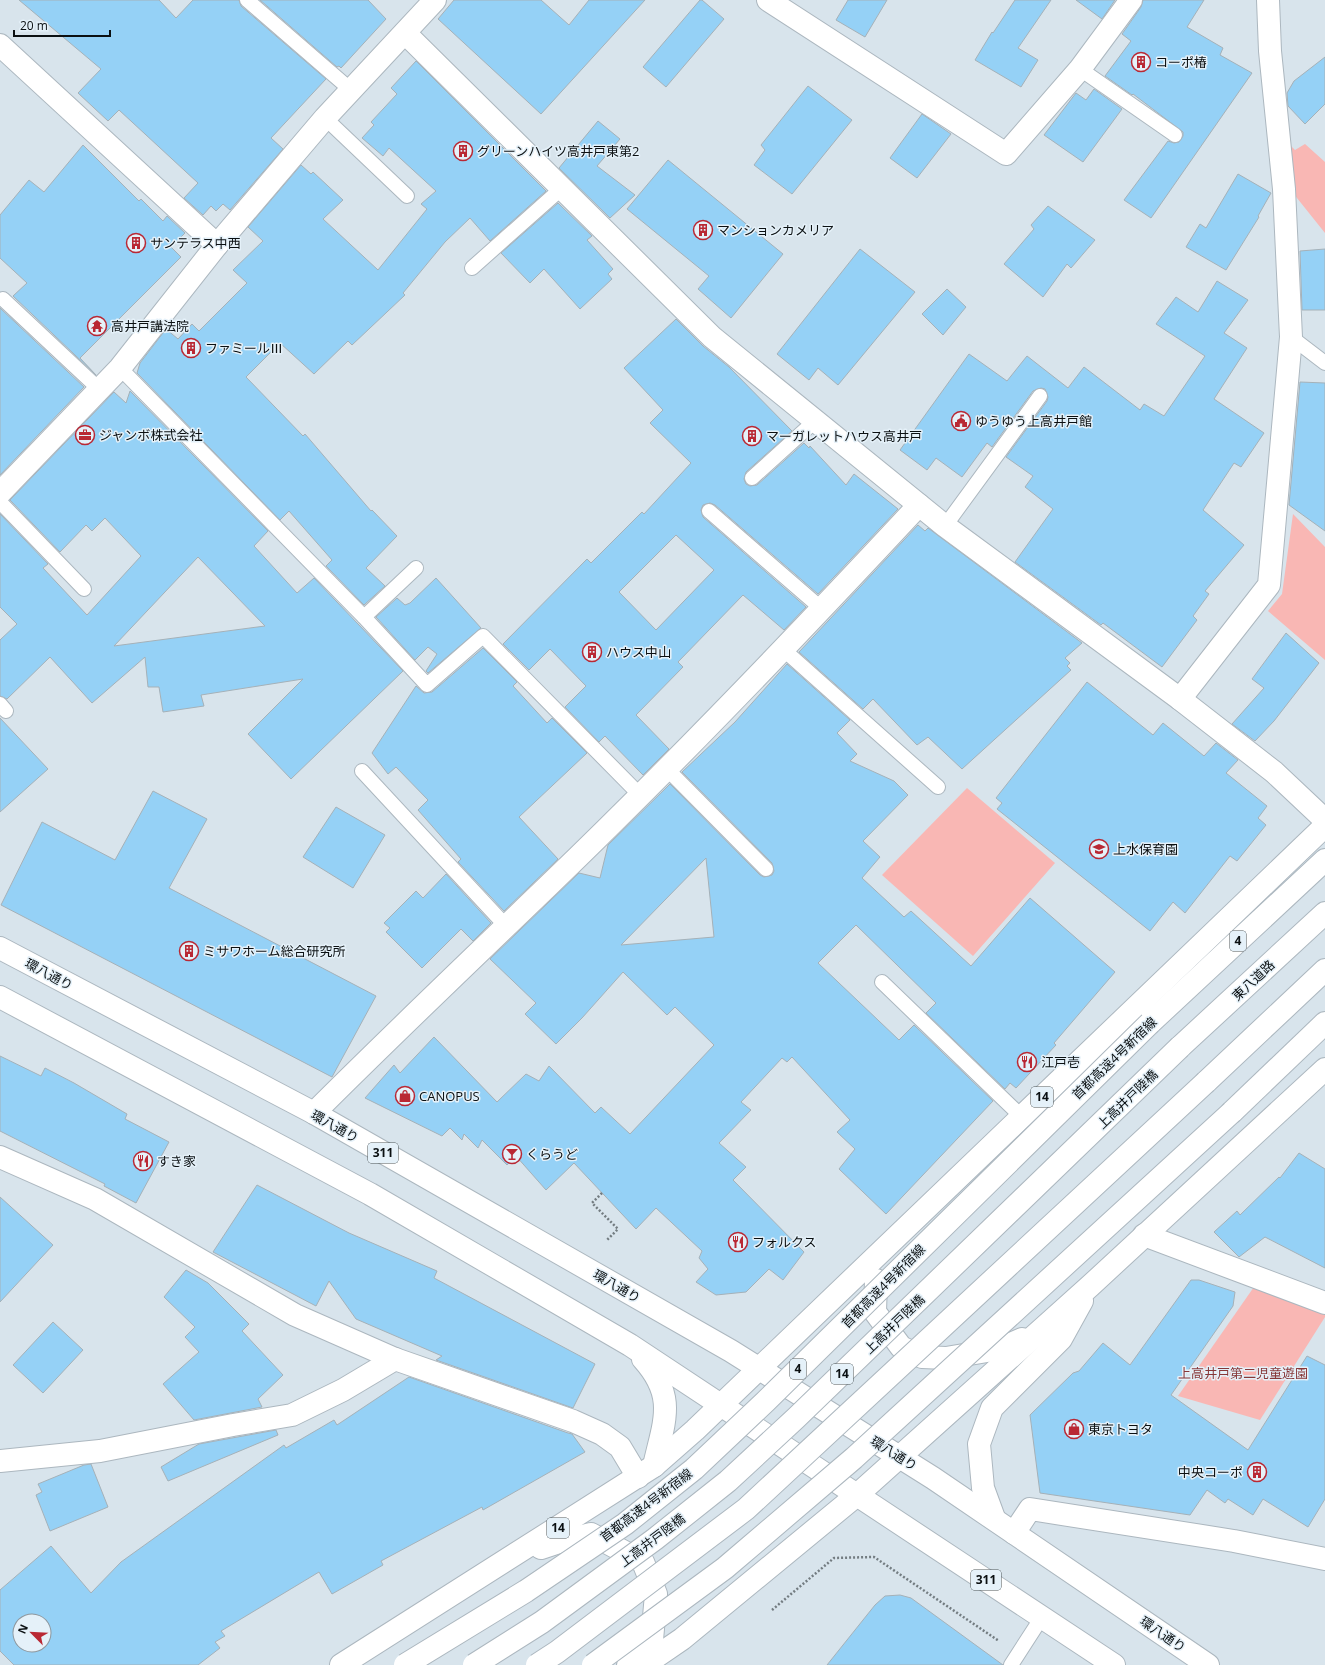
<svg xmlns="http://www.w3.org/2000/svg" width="1325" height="1665" font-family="'Open Sans','Noto Sans JP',sans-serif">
<rect width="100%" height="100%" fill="#d8e4ec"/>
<g fill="#f9b7b4">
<polygon points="1285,140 1295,150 1305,144 1325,162 1325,233 1289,188"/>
<polygon points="1293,514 1325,547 1325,660 1268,611 1282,594"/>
<polygon points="967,788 1055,863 973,956 882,875"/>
<polygon points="1256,1284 1325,1308 1325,1317 1260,1420 1178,1396"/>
</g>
<g fill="#95d1f6" stroke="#a5b1b8" fill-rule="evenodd">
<polygon points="19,0 159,0 176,18 193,0 239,0 241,6 326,79 271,138 283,149 230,210 223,204 216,211 211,206 203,215 184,198 198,183 119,110 108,121 78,93 101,69"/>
<polygon points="260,0 368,0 386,19 341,68 339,66 337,67"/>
<polygon points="454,0 541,0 569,25 589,0 645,0 541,114 438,19"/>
<polygon points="700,0 702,0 724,19 666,87 643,67"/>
<polygon points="848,0 887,0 865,37 836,20"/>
<polygon points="1015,0 1051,0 1018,48 1038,60 1021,87 975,60 992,32 993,33"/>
<polygon points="1076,0 1115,0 1102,19"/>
<polygon points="1143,0 1204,0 1187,27 1223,48 1220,55 1252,73 1151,218 1124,200 1168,141 1174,143 1179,142 1183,136 1183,132 1133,94 1132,95 1105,76 1131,41 1122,34 1141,7"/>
<polygon points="1325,57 1325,104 1305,124 1288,106 1287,93 1294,81"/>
<polygon points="416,61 546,191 490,241 470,218 445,242 403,293 405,295 352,345 348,341 314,374 280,343 246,377 303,436 305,434 371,511 372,510 397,536 366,568 385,586 364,605 326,566 332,560 289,511 280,520 137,373 140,363 166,329 178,339 192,324 199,331 247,283 233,270 263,241 248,227 301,165 311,174 313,172 343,200 323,219 378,270 427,209 421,204 436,191 389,148 383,156 362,138 374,125 371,122 397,94 391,88"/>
<polygon points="808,86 852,120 792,194 754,165 765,150 761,145"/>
<polygon points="1094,89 1122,109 1083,162 1044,135 1076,93 1086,100"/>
<polygon points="922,114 951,134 917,178 890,158"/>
<polygon points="598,121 620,139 597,166 635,195 610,218 559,168"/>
<polygon points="83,145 139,201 141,199 163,221 167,216 185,233 171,247 181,257 80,358 96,375 13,296 27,283 0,258 0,215 29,180 44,192"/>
<polygon points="668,160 783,254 731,318 698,289 709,276 627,209"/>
<polygon points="1238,174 1271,193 1258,216 1259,217 1226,270 1186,247 1200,224 1206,228"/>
<polygon points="558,203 592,236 587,240 613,269 608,274 612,279 580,309 544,269 530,283 501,253"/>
<polygon points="1048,206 1095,240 1071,268 1067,264 1043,297 1004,264 1034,229 1031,225"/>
<polygon points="860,249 915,292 838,385 818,368 809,380 777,354"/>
<polygon points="1325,249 1325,310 1302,310 1300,251"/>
<polygon points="1217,281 1248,300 1224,333 1247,348 1214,399 1264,433 1241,467 1234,463 1203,510 1244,545 1205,591 1209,594 1193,616 1197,620 1162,667 1103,623 1101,625 1015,562 1053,509 1025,487 1033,476 1006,457 1047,401 1048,397 1045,389 1041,388 1033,391 992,447 987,443 962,477 936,458 927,470 900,450 969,354 1007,381 1027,356 1068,388 1084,367 1140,410 1144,404 1164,416 1205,356 1156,324 1176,297 1198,312"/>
<polygon points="947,289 966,307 943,335 922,314"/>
<polygon points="0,308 84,387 0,475"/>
<path d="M676,319L703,346L729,367L792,431L746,472L744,479L746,484L750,486L757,485L804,443L809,448L810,446L846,485L854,474L898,509L818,594L715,505L710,503L703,505L701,510L703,517L806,607L784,630L743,595L678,662L683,667L636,715L669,749L643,775L605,736L599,742L565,707L586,686L550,649L529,670L503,644L587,559L591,563L642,512L644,514L691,463L650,423L663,410L624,368ZM676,535L714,570L656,630L619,592Z"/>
<polygon points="1300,382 1325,383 1325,531 1289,505"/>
<path d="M130,391L268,531L254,546L297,593L314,578L403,671L291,779L248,734L303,679L201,695L204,706L163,712L159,687H148L145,657L92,703L50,657L7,699L0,696V640L17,624L0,607V514L48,564L43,568L87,615L141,556L105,518L92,531L86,525L60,552L10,500L114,392L126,403ZM198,557L265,626L114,646Z"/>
<polygon points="918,525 925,531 928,528 1082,643 1065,658 1070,663 1067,666 1071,670 962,769 928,737 917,745 873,699 863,709 799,652"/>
<polygon points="436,578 481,628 428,673 426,671 437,654 428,647 415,660 376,617 397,598 405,605 410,603"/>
<polygon points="1286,633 1319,663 1274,721 1255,741 1232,724 1264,688 1252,679"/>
<polygon points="483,648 517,682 513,686 547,723 552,718 587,753 519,817 558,859 504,911 458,862 461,859 418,810 428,800 396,767 388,774 372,753 416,686 424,693 432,692"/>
<path d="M787,664L850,720L837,733L857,754L850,761L894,781L908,795L863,841L880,857L862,878L904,917L911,911L971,966L1030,898L1115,972L1054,1043L1056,1045L1016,1088L1010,1083L1005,1089L926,1013L936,1003L856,925L818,963L899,1040L914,1025L993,1101L886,1214L839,1169L855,1149L837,1132L850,1120L792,1057L787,1062L782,1058L741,1102L751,1110L719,1143L746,1167L733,1180L804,1252L783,1280L769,1269L746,1292L716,1295L696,1282L708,1269L699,1258L702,1251L656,1208L636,1229L574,1163L546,1190L516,1156L507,1165L482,1140L478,1148L464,1134L462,1140L450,1128L442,1136L365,1098L394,1065L400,1073L434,1037L497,1102L526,1074L539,1081L549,1066L595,1113L601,1107L630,1134L714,1045L675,1007L667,1015L623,972L582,1018L556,1044L525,1014L536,1003L490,959L579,873L600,878L608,845L670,784L760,875L764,877L772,875L774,871L772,863L682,772L735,722ZM706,858L714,937L621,945Z"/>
<polygon points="1087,682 1153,735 1163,723 1204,756 1216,743 1238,760 1226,773 1267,806 1258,818 1266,825 1237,861 1230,856 1185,913 1173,902 1150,931 997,809 1002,803 996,798"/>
<polygon points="0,718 48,769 0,812"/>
<polygon points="153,791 207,819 169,888 376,996 332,1077 1,905 42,822 115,860"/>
<polygon points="336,807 385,835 353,888 303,857"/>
<polygon points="446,874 491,923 473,941 461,929 422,968 386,932 390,928 384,923 416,891 423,898"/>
<polygon points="0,1056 41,1076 45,1068 74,1083 127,1114 125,1119 169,1142 136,1203 104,1186 105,1184 0,1131"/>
<polygon points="1299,1153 1325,1169 1325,1268 1265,1237 1239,1257 1214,1232 1237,1211 1240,1215 1279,1177 1280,1178"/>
<polygon points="257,1185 349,1233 437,1271 434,1278 595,1364 573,1408 436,1360 442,1356 356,1319 329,1281 316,1306 213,1252"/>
<polygon points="0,1197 53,1245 0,1302"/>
<polygon points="186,1270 208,1283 249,1324 242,1331 283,1375 258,1399 262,1407 194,1420 163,1384 199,1352 185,1337 195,1327 164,1297"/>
<polygon points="1191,1280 1199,1280 1235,1292 1233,1306 1171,1395 1248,1450 1307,1356 1325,1365 1325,1499 1308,1527 1263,1499 1253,1515 1228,1499 1225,1503 1207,1490 1190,1515 1040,1493 1030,1415 1073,1373 1079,1371 1103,1343 1130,1365"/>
<polygon points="53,1322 83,1350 43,1393 13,1365"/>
<path d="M409,1377L568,1433L572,1434L585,1452L483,1510L482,1507L381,1561L383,1565L332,1594L319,1572L221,1631L225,1636L215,1642L220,1648L198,1665H14L0,1651V1590L51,1546L91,1593L121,1562L284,1445L286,1448L334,1420L337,1425ZM20,1621H44V1645H20Z"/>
<polygon points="276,1430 278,1435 168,1481 161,1467 199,1444"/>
<polygon points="91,1464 108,1507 50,1531 36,1495 42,1492 38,1484 84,1465"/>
<polygon points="900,1595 911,1598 1003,1665 827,1665 875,1605 885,1596"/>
</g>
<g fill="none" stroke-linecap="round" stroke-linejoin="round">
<g stroke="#acb7bf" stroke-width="16">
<g id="lane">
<polyline points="247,0 351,90"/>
<polyline points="1080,69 1175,135"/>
<polyline points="325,118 407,196"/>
<polyline points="472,268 562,188"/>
<polyline points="3,299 99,389"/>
<polyline points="1291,337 1325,363"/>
<polyline points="120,368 364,617 427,685 483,636 639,794"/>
<polyline points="752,478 815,421"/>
<polyline points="0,502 84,589"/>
<polyline points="709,511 822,609"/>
<polyline points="945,526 1040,396"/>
<polyline points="364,617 416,568"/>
<polyline points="784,650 938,787"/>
<polyline points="0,704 6,711"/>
<polyline points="666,768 766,869"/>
<polyline points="362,771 505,925"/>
<polyline points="882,982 1022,1117"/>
<polyline points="1011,1665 1042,1617"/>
</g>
</g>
<g stroke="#acb7bf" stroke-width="24">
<g id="street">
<polyline points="768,0 1006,154 1080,69 1131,0"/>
<polyline points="405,33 712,337 945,526 1180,699 1274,772 1325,820"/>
<polyline points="0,45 217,245"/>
<polyline points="0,493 120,368 217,245 325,118 435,0"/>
<polyline points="1180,699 1269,585 1291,337 1284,189 1270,51 1268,0"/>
<path d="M314,1113C391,1036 470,961 549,885C677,762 799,634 919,505"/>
<polyline points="0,1157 95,1199 295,1315 395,1359 573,1421 602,1434 620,1447 638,1477"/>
<polyline points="1144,1235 1325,1303"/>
<polyline points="0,1461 100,1451 233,1425 292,1415 343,1390 395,1359"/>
<polyline points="1014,1533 1030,1509 1234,1541 1325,1559"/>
</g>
</g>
<g stroke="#acb7bf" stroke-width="24">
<g id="primary">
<polyline points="0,948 314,1113 731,1351 933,1478 1208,1665"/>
<polyline points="0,997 370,1194 630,1345 1114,1665"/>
<polyline points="1180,1047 1325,913"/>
<polyline points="1206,1082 1325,970"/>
<polyline points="876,1280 875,1312 901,1347 922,1357 946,1358 999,1349 1022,1339"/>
<path d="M643,1359C677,1397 664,1421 654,1466"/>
<polyline points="994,1518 983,1488 979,1444 992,1408 1061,1339 1082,1301"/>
<polyline points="541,1548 562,1541 591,1534 643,1562 656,1594 652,1640 628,1665"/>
<polyline points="341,1665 654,1466 695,1430 1325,826"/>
<polyline points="644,1665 682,1639 857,1495 1090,1286 1325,1069"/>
</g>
</g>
<g stroke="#acb7bf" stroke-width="24">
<g id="highway">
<polyline points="1150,1023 1325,860"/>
<polyline points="1232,1112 1325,1023"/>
</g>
</g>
<g stroke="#737c81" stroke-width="2.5" stroke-dasharray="2 2" stroke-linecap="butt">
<polyline points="602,1193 592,1203 618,1229 606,1241"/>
<polyline points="772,1610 834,1558 874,1557 999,1641"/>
</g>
<use href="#lane" stroke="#fff" stroke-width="14"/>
<use href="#street" stroke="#fff" stroke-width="22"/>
<use href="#primary" stroke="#fff" stroke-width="22"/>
<use href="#highway" stroke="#fff" stroke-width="22"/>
<g stroke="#acb7bf" stroke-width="24" stroke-linecap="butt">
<g id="primary-bridge">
<polyline points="474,1665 542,1622 655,1539 728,1481 796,1418 1180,1047"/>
<polyline points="537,1665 557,1652 746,1509 1206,1082"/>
</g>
</g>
<g stroke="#acb7bf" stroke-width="24" stroke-linecap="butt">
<g id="highway-bridge">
<polyline points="405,1665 526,1591 625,1524 694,1469 765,1402 1150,1023"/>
<polyline points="593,1665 725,1568 854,1458 1232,1112"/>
</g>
</g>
<use href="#primary-bridge" stroke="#fff" stroke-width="22"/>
<use href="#highway-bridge" stroke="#fff" stroke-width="22"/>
</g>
<defs>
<g id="building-ring" transform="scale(1)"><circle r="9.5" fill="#e5f1f9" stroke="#b92834" stroke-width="1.5"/><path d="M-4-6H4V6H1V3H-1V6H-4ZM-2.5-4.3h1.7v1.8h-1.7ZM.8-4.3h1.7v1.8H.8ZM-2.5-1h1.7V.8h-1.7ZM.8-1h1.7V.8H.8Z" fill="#b92834"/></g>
<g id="temple-ring" transform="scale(1)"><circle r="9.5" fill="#e5f1f9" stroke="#b92834" stroke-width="1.5"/><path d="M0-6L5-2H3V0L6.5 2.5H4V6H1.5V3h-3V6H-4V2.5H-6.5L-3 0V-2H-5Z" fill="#b92834"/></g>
<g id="civic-ring" transform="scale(1)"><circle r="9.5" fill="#e5f1f9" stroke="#b92834" stroke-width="1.5"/><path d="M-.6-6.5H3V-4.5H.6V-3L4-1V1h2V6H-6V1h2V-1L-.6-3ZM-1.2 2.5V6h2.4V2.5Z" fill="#b92834"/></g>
<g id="office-ring" transform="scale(1)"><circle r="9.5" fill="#e5f1f9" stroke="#b92834" stroke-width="1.5"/><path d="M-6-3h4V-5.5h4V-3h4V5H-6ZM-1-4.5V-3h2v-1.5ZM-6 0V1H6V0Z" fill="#b92834"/></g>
<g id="school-ring" transform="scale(1)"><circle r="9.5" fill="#e5f1f9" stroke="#b92834" stroke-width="1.5"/><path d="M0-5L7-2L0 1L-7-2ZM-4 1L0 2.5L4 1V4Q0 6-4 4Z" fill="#b92834"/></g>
<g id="restaurant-ring" transform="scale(1)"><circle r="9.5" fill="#e5f1f9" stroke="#b92834" stroke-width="1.5"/><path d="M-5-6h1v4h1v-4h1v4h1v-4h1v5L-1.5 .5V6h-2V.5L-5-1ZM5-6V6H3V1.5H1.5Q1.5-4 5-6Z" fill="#b92834"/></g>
<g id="shop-ring" transform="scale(1)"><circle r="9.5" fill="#e5f1f9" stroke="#b92834" stroke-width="1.5"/><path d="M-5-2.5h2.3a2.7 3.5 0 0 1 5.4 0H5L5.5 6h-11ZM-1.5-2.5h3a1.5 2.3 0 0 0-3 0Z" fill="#b92834"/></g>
<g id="bar-ring" transform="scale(1)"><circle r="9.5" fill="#e5f1f9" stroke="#b92834" stroke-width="1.5"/><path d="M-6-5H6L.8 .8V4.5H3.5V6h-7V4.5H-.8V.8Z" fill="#b92834"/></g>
</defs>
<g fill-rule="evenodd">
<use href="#building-ring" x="1141" y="62"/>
<use href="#building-ring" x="463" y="151"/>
<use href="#building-ring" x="703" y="230"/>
<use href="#building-ring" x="136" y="243"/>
<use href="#temple-ring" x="97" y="326"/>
<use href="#building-ring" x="191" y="348"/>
<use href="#civic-ring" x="961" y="421"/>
<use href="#office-ring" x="85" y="435"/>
<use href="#building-ring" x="752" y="436"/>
<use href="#building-ring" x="592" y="652"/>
<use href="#school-ring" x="1099" y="849"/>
<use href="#building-ring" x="189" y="951"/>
<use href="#restaurant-ring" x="1027" y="1062"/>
<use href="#shop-ring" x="405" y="1096"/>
<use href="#bar-ring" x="512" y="1154"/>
<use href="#restaurant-ring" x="143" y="1161"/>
<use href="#restaurant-ring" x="738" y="1242"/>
<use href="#shop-ring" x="1074" y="1429"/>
<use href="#building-ring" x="1257" y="1472"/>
</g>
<g text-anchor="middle" stroke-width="3" stroke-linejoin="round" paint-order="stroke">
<g fill="#e5f1f9" stroke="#4c5457" stroke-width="1">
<rect x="1230" y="931" width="16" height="20" rx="3"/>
<rect x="1031" y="1087" width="22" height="20" rx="3"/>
<rect x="368" y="1143" width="30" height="20" rx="3"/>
<rect x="790" y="1359" width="16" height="20" rx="3"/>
<rect x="831" y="1364" width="22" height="20" rx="3"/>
<rect x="547" y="1518" width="22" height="20" rx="3"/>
<rect x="971" y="1570" width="30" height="20" rx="3"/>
</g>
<g font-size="12" font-weight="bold" fill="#0b1012">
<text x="1238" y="945">4</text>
<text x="1042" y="1101">14</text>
<text x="383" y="1157">311</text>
<text x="798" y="1373">4</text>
<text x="842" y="1378">14</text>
<text x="558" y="1532">14</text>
<text x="986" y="1584">311</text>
</g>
<g font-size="13" fill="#0b1012" stroke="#e5f1f9" text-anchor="start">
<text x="1155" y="67">コーポ椿</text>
<text x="477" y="156">グリーンハイツ高井戸東第2</text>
<text x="717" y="235">マンションカメリア</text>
<text x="150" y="248">サンテラス中西</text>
<text x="111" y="331">高井戸講法院</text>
<text x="205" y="353">ファミールⅢ</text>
<text x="975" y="426">ゆうゆう上高井戸館</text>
<text x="99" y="440">ジャンボ株式会社</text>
<text x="766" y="441">マーガレットハウス高井戸</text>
<text x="606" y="657">ハウス中山</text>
<text x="1113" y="854">上水保育園</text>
<text x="203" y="956">ミサワホーム総合研究所</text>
<text x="1041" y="1067">江戸壱</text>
<text x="419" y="1101">CANOPUS</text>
<text x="526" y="1159">くらうど</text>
<text x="157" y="1166">すき家</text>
<text x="752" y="1247">フォルクス</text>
<text x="1088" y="1434">東京トヨタ</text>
<text x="1243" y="1477" text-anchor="end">中央コーポ</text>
</g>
<g font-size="13" fill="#0b1012" stroke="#e5f1f9">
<text transform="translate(49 974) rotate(28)" y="5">環八通り</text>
<text transform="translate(1253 980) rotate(-43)" y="5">東八道路</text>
<text transform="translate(1114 1058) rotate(-44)" y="5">首都高速4号新宿線</text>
<text transform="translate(1127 1099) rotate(-44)" y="5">上高井戸陸橋</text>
<text transform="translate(335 1126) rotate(29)" y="5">環八通り</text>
<text transform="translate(617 1286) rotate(30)" y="5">環八通り</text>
<text transform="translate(883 1286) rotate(-45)" y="5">首都高速4号新宿線</text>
<text transform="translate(894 1324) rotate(-44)" y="5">上高井戸陸橋</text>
<text transform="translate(894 1453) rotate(32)" y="5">環八通り</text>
<text transform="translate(646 1505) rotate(-37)" y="5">首都高速4号新宿線</text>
<text transform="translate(652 1540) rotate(-37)" y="5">上高井戸陸橋</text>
<text transform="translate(1163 1634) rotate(34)" y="5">環八通り</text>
</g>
<g font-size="13" fill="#873738" stroke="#e5f1f9">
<text x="1243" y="1378">上高井戸第二児童遊園</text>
</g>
</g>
<g transform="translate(32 1633) rotate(294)"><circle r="19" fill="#e5f1f9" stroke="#8e979d"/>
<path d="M0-3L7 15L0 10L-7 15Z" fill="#b92834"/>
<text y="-6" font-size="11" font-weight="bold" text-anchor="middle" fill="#0b1012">N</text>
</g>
<path d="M14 30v6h96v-6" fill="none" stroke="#0b1012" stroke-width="2"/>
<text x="20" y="30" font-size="12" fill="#0b1012" stroke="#e5f1f9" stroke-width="3" paint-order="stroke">20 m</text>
</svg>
